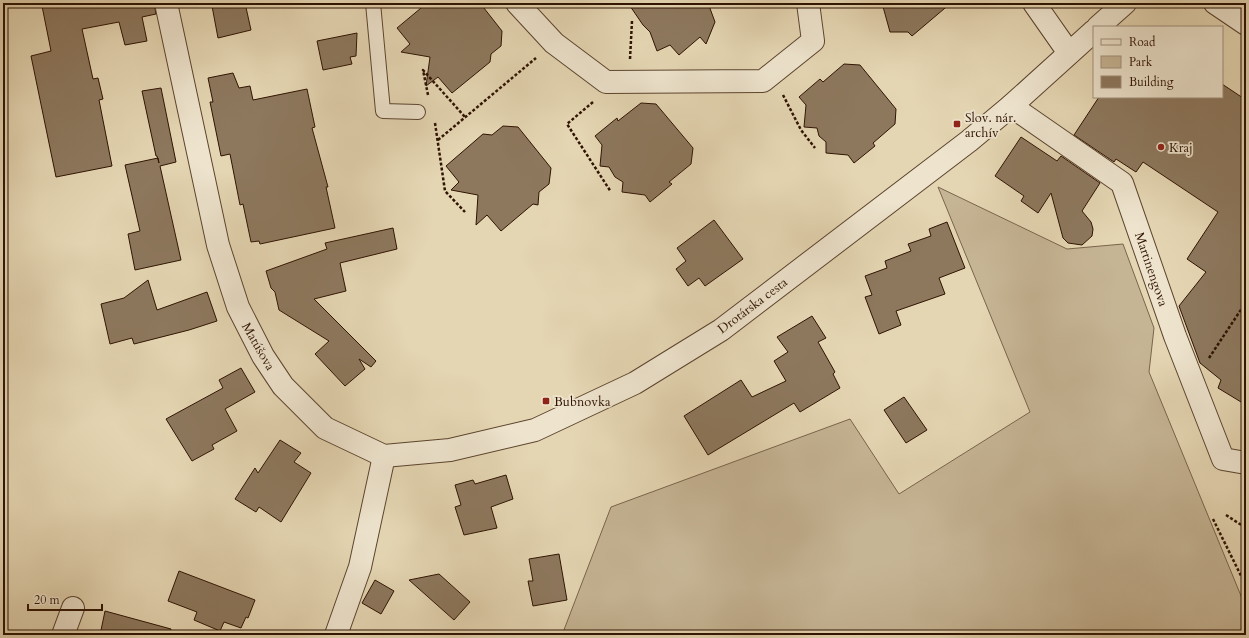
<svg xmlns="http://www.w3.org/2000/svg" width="1249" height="638" font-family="Cardo,serif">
<rect width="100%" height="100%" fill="#e5d6b3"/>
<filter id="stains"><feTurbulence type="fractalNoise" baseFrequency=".005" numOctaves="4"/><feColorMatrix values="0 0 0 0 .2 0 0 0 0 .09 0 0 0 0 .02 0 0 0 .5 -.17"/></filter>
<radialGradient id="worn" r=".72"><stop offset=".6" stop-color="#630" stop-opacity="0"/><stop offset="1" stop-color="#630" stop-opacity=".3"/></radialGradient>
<polygon fill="#c6b595" stroke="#7a644c" points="938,187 1067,249 1123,244 1154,328 1149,372 1246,608 1246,635 562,635 611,507 850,419 899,494 1030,412"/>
<g fill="#8d785e" stroke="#2e1302">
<polygon points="58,3 154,3 156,14 142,17 147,41 125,45 119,22 82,29 93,79 98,78 103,99 99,100 112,166 56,177 31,56 51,51 42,6"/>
<polygon points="222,3 245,3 251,30 218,38 212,6"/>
<polygon points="427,3 480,3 502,31 501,46 491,54 490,62 452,93 438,77 426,86 430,57 401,52 410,44 397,28"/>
<polygon points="628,3 708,3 715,22 706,44 700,37 679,55 670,45 657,51 650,32 643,25"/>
<polygon points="882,3 951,3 912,36 908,32 890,32"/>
<polygon points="357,33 356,56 350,57 352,64 323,70 317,41"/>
<polygon points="844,64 860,65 896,109 895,124 873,143 875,146 854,163 848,155 826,153 826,142 819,136 817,128 804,127 806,105 799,97 820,79 823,82"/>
<polygon points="233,73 239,88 250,86 253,100 307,89 315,127 312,128 328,187 326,187 335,228 260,244 259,241 251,242 243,204 240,205 230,154 221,156 210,102 213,102 208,78"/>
<polygon points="1222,84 1246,100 1246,405 1218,388 1221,380 1200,363 1179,306 1206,272 1187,259 1218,212 1143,162 1136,172 1116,159 1114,162 1074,135 1099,97 1222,97"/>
<polygon points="161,88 176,162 160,166 181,260 135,270 128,234 140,231 125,165 158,158 159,163 157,156 156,156 142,91"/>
<polygon points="641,103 656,104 693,148 691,164 669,182 672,184 650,202 645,195 622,192 623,182 615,177 609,167 600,166 602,145 595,136 617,118 618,121"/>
<polygon points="503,126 518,127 551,168 549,184 539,192 538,205 533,204 501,231 487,215 476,225 478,195 451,190 459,182 446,166 483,134 492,135"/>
<polygon points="1021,137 1057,161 1061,156 1100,183 1082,211 1091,222 1093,229 1092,236 1082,245 1068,243 1063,238 1051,193 1038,213 1021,201 1024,196 995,176"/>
<polygon points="714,220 743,259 705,286 699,278 688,286 676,269 686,261 677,248"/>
<polygon points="947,222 965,268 939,278 945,294 896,311 901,325 879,334 865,297 872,295 865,276 887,268 885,261 911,251 908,244 931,236 929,229"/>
<polygon points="393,228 397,249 340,263 346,291 314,299 376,361 371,367 359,359 365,369 345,386 315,354 329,341 279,310 275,292 271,288 266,271 327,249 325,243"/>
<polygon points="148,280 157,310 207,292 217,321 189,330 134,344 132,338 110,344 101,304 124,298"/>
<polygon points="812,316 826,338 818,342 835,372 833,374 840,388 800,412 794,403 708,455 684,416 741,380 752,397 786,381 774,361 788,352 777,337"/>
<polygon points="241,368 255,392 225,409 237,431 212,445 214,449 192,461 166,419 223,388 219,380"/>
<polygon points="904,397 927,430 906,443 884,410"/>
<polygon points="280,440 301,453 294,462 311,473 281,522 259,507 256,512 235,499 255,468 258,473"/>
<polygon points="506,475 513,499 491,507 497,528 464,535 455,507 461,505 455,485 473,480 475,484"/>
<polygon points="559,554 567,600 533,606 528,581 533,581 529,559"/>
<polygon points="179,571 255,600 248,618 246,617 241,628 224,622 220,631 194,620 197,612 168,601"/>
<polygon points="439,574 470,602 454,620 409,580"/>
<polygon points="375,580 394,591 381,614 362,603"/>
<polygon points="105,611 171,629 170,635 100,635"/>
</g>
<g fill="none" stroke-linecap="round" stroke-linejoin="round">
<g stroke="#5c442e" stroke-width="16">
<polyline id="lane" points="373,3 383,111 418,112"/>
</g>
<g stroke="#5c442e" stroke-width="24">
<g id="street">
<polyline points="166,3 218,245 238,307 263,356 283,386 325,428 384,456 450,450 535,430 635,383 721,330 969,141 1011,106 1094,31"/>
<polyline points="517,3 554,43 606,82 763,81 813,41 808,3"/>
<polyline points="1034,3 1069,53"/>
<polyline points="1215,3 1246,24"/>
<polyline points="1098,27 1125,3"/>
<polyline points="1011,106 1122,183 1175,336 1223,459 1246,463"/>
<polyline points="63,635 73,608"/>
<polyline points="336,635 360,567 384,456"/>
</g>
</g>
<g stroke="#2e1302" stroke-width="2.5" stroke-dasharray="3 2" stroke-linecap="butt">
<polyline points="630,59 632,21"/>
<polyline points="428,95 423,70 465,117"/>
<polyline points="783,95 801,130 815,148"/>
<polyline points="593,102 567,124 611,192"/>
<polyline points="435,123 445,191 465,212"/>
<polyline points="438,140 536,58"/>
<polyline points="1209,358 1246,302"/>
<polyline points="1226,515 1246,528"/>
<polyline points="1213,519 1246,586"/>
</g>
<use href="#lane" stroke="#eee4ce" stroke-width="14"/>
<use href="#street" stroke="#eee4ce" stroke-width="22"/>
</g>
<g fill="#8f2418" stroke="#eee4ce" stroke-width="1.5">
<rect x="953" y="120" width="8" height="8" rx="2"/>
<circle cx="1161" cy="147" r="4"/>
<rect x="542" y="397" width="8" height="8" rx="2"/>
</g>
<g text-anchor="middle" stroke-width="3.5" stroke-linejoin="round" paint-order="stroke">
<g font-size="13" fill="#2e1302" stroke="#eee4ce" text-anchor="start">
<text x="965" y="122">Slov. nár.<tspan x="965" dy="15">archív</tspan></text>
<text x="1169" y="152">Kraj</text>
<text x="554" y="406">Bubnovka</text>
</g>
<g font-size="13" fill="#2e1302" stroke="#eee4ce">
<text transform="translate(1152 269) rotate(71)" y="5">Martinengova</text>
<text transform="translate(752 305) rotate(-37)" y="5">Drotárska cesta</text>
<text transform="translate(259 346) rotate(60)" y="5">Matúšova</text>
</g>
</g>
<rect width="1249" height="638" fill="none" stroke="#e5d6b3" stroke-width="16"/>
<rect x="4" y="4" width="1241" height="630" fill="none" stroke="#2e1302" stroke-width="2"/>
<rect x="8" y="8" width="1233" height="622" fill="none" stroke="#2e1302"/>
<rect x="1093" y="26" width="130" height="72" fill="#eee4ce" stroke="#a1907c"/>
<rect x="1101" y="39" width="20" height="6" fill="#eee4ce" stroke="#a1907c"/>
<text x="1129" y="46" font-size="12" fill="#2e1302">Road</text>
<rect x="1101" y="56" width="20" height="12" fill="#c6b595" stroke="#a1907c"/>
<text x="1129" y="66" font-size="12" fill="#2e1302">Park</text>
<rect x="1101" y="76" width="20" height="12" fill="#8d785e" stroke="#a1907c"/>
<text x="1129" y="86" font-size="12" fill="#2e1302">Building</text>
<path d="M28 604v6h74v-6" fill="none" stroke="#2e1302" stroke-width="2"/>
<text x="34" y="604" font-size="12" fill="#2e1302" stroke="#eee4ce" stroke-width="3" paint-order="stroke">20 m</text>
<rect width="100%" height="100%" filter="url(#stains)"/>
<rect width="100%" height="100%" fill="url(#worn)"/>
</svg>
